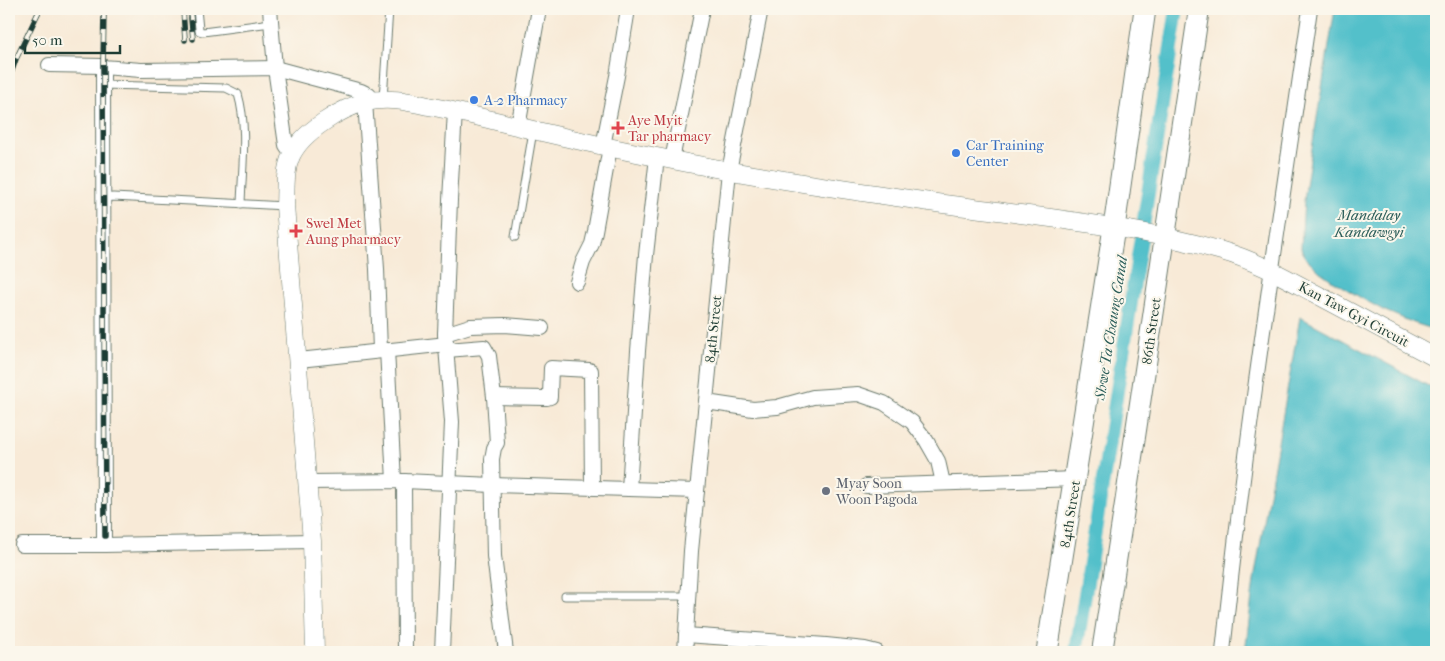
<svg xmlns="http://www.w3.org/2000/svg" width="1445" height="661" font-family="'IM FELL French Canon',serif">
<rect width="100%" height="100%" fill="#fbf7ec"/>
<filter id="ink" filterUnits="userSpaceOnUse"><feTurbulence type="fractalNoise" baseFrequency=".02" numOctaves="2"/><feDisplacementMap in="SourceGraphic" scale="10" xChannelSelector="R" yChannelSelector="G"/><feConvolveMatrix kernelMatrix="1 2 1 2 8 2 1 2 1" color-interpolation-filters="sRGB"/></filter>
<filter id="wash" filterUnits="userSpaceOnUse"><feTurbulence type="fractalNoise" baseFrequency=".0096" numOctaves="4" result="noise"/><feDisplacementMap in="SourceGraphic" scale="20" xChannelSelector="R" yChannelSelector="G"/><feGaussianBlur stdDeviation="1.12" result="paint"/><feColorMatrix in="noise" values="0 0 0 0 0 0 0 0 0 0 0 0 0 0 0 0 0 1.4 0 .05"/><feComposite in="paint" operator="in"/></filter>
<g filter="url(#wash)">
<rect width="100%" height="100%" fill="#f8ead7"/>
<g fill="#52c0ca" stroke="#387e7f">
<polygon points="1335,9 1436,9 1436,330 1414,323 1383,310 1363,299 1333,281 1319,271 1305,257 1301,248 1304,201 1308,172"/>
<polygon points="1300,317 1436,390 1436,652 1245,652 1254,580"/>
</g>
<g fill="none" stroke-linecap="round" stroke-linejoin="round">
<path stroke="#52c0ca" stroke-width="14" d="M1076,652C1111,438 1142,223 1177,9"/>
</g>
</g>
<g filter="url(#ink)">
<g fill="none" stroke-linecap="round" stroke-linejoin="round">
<g stroke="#6b7a6d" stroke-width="9">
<g id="service">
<polyline points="197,9 199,29 199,31 203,32 271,23"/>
<path d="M102,85L226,88L238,94C248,128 242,169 241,204"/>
<polyline points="383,99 389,9"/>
<polyline points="104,198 113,197 285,206"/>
<polyline points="515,237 533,131"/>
<polyline points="565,596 689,596"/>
</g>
</g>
<g stroke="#6b7a6d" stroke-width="16">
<g id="minor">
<polyline points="270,9 275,68 286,145 292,154"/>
<polyline points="49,65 103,66 103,67 141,70 275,68 361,91 369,95 374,101"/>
<polyline points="103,67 104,545"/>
<polyline points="365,102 377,269 380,350"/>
<polyline points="518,127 539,9"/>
<polyline points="603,146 617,76 628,9"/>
<polyline points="672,160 702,9"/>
<polyline points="577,282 583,262 592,244 595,231 610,147"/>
<polyline points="445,334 470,326 505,325 542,328"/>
<polyline points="387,350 394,481"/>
<polyline points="447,350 484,347 489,356 494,397 497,443 494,448 492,459 494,556 506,652"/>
<polyline points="299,360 447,344"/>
<polyline points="494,397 547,398 550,397 550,395 551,368 589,370 591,371 592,487"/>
<polyline points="706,402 753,409 777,407 813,397 858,394 884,403 912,422 926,440 938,461 943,483"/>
<polyline points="404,481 405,652"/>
<polyline points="308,482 404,481 493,485 697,491"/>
<polyline points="866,486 1076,479"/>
<polyline points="629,489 638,351 646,255 657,157"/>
<polyline points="22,545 104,545 312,541"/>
<polyline points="686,635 826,645 865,649 877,652"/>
<polyline points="442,652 452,422 445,334 450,200 455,111"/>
<polyline points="685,652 691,551 729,171 761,9"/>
<path d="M1223,652C1245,437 1279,223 1310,9"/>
</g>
</g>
<g stroke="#6b7a6d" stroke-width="19">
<path id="tertiary" d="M315,652L312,541L285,206C286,190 284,172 291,156C302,132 341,108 366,102C387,97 407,101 428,106C463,112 498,122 533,130C576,140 619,150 662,158C751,176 840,189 930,202C1027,216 1127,224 1222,251C1254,260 1284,277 1314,293C1355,315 1395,336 1436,358"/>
</g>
<g stroke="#6b7a6d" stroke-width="22">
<polyline id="secondary" points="1102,652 1126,497 1199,9"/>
</g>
<g stroke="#6b7a6d" stroke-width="23">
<polyline id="primary" points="1047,652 1114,228 1145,9"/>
</g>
<use href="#service" stroke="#fff" stroke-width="7"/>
<use href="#minor" stroke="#fff" stroke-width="14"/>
<use href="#tertiary" stroke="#fff" stroke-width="18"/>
<use href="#secondary" stroke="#fff" stroke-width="20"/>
<use href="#primary" stroke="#fff" stroke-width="21"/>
<g stroke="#1f3d34" stroke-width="5.5">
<g id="rail">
<polyline points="104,9 103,66 105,536"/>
<polyline points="183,9 185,40"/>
<polyline points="190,9 193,39"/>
<polyline points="9,79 16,59 40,9"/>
</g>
</g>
<use href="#rail" stroke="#fbf7ec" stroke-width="4" stroke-dasharray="11" stroke-linecap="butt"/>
</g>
</g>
<g fill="#3f7fe0" stroke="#fbf7ec" stroke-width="2">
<circle cx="474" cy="100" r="5"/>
<circle cx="956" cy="153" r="5"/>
</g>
<g fill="#e0444e" stroke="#fbf7ec" stroke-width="2">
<path d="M615.5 120.5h5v5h5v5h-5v5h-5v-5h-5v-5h5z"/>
<path d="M293.5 223.5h5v5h5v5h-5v5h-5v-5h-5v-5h5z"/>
</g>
<circle fill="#6b7280" stroke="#fbf7ec" stroke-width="2" cx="826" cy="491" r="5"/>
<g text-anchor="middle" stroke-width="4" stroke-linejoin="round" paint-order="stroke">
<g font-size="14" fill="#366cbe" stroke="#fbf7ec" text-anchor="start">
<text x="484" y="105">A-2 Pharmacy</text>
<text x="966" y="150">Car Training<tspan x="966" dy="16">Center</tspan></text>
</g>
<g font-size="14" fill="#be3a42" stroke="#fbf7ec" text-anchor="start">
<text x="628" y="125">Aye Myit<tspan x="628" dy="16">Tar pharmacy</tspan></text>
<text x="306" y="228">Swel Met<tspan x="306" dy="16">Aung pharmacy</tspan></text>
</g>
<g font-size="14" fill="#1f3d34" stroke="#fbf7ec">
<text transform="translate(1354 314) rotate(28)" y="5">Kan Taw Gyi Circuit</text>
<text transform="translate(713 329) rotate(-84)" y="5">84th Street</text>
<text transform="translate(1151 331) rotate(-82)" y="5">86th Street</text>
<text transform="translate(1070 514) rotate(-81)" y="5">84th Street</text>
</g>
<g font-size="14" fill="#5b616d" stroke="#fbf7ec" text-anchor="start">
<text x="836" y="488">Myay Soon<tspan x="836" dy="16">Woon Pagoda</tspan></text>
</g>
<g font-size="15" font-style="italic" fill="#2c5e5a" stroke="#fbf7ec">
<text x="1369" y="220">Mandalay<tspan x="1369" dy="17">Kandawgyi</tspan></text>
<text transform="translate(1111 328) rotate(-81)" y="5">Shwe Ta Chaung Canal</text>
</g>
</g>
<rect width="1445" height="661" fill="none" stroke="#fbf7ec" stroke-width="30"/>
<path d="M25 45v8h95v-8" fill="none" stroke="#1f3d34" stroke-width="2.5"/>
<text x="32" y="45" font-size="15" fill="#1f3d34" stroke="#fbf7ec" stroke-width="4" paint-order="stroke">50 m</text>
</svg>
